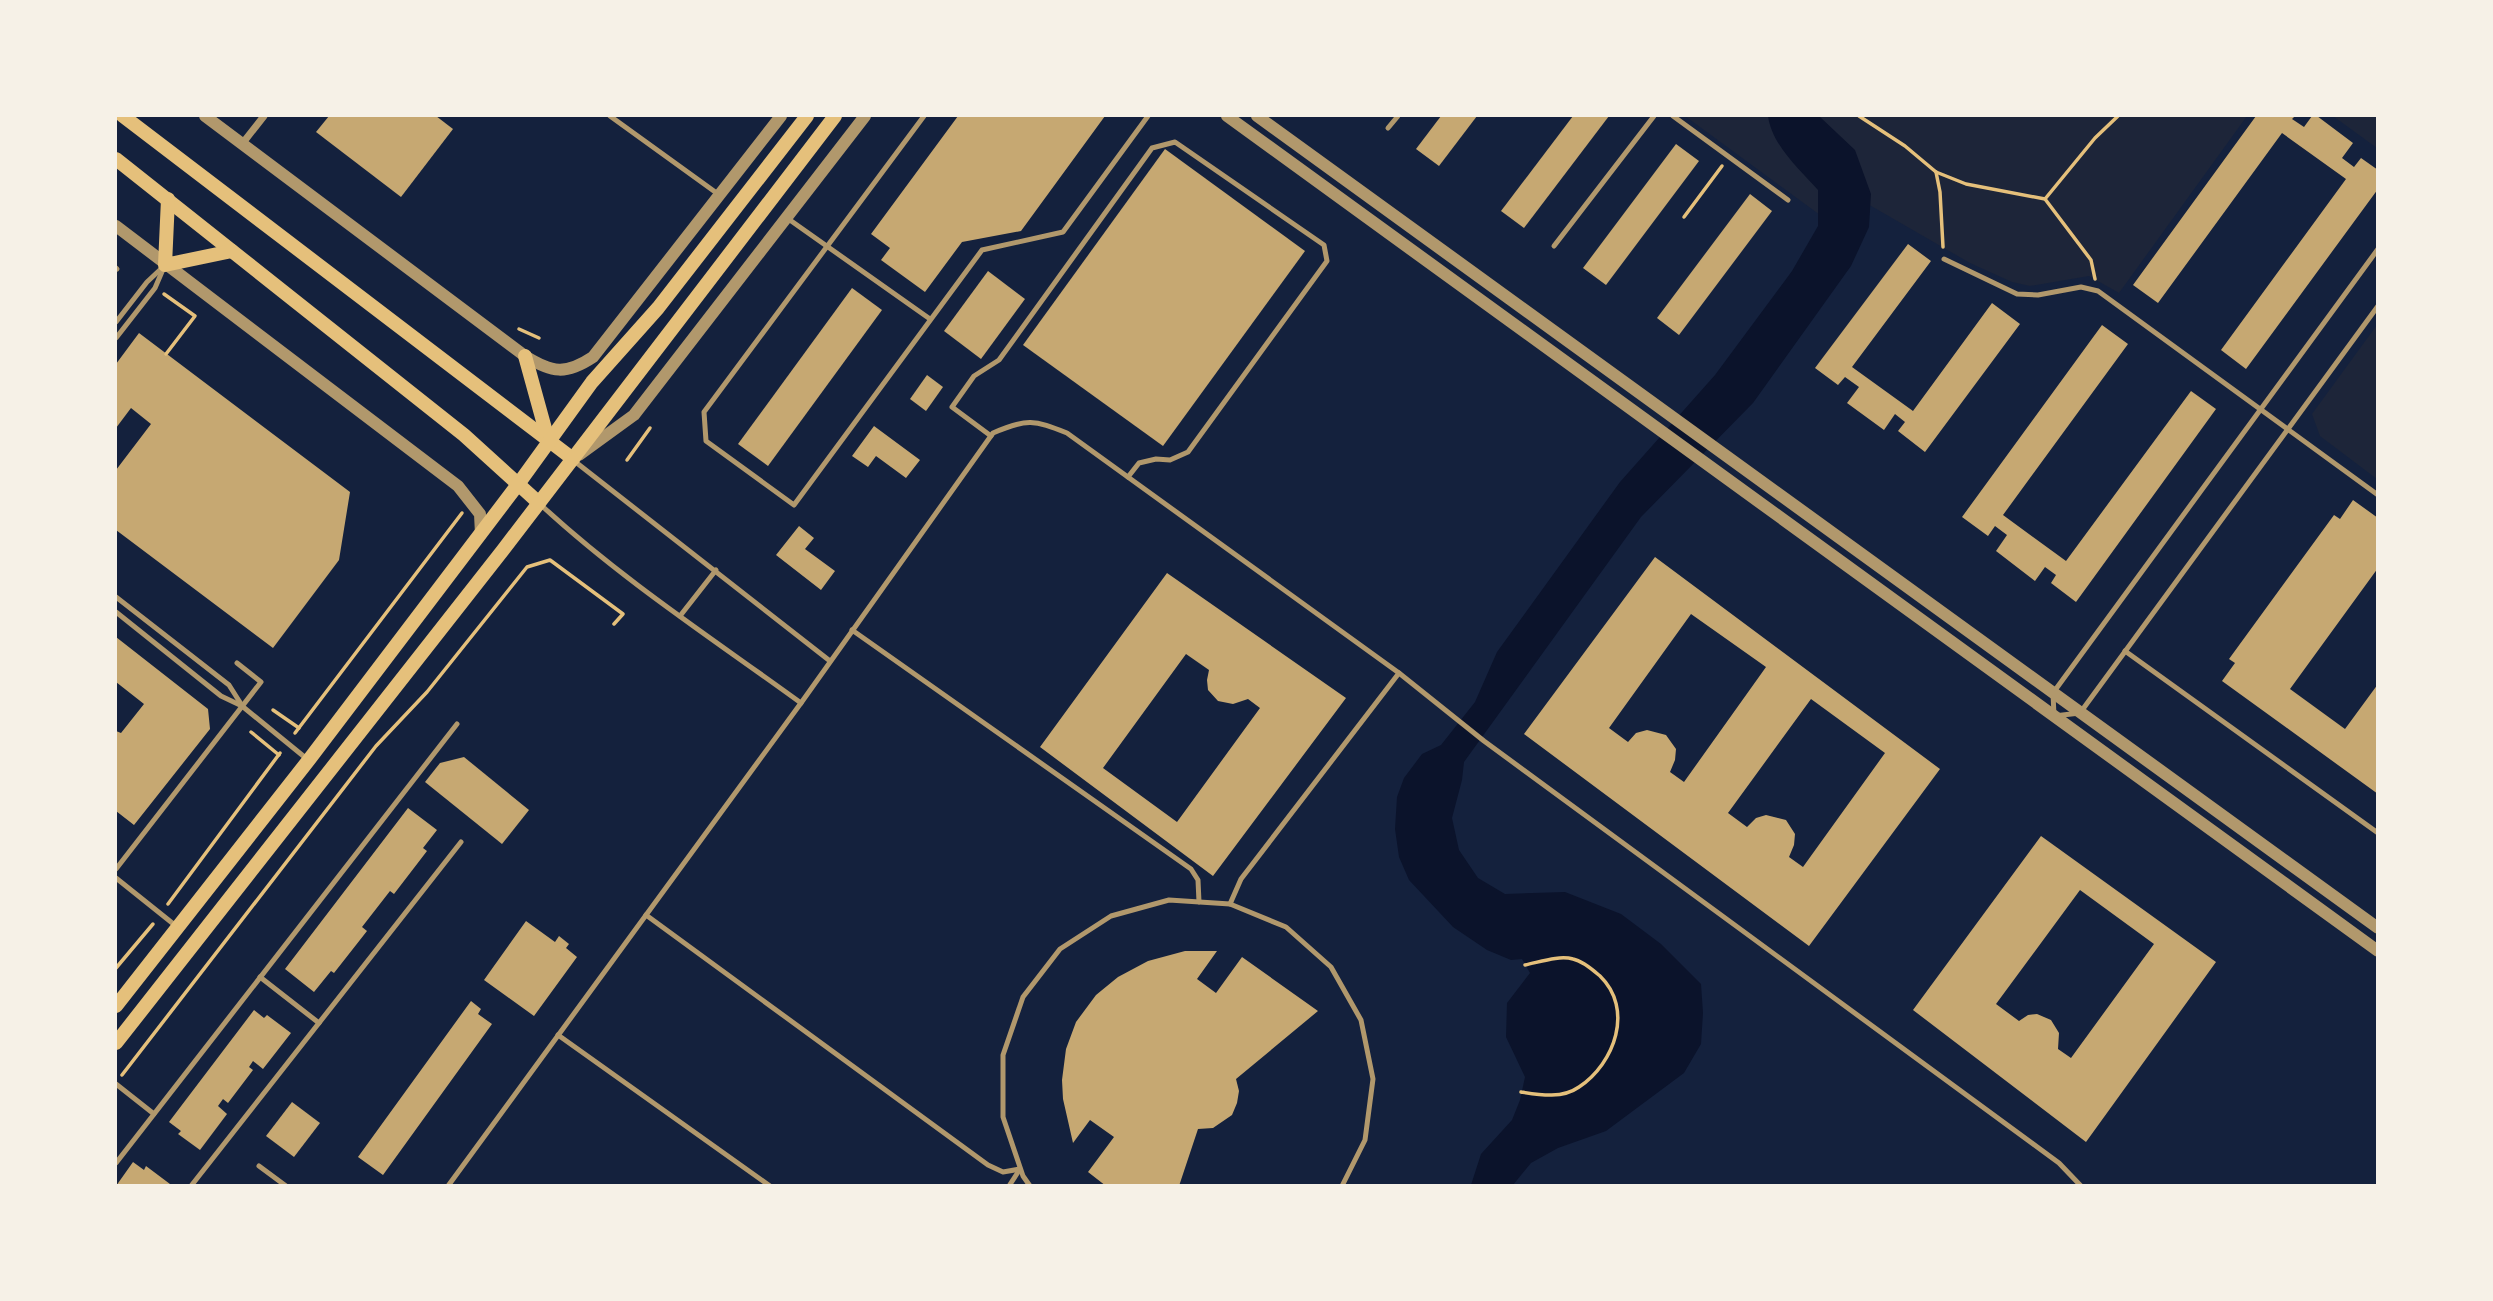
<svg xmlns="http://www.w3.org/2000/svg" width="2493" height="1301" font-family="Commissioner,sans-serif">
<rect width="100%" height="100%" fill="#14213d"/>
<g fill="#1d2539">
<polygon points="1685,116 2247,116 2119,293 2089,276 2030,286 2012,282 1970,263 1840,188 1820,215"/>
<polygon points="2333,116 2377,116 2377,148"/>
<polygon points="2377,325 2377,479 2320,436 2312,414"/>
</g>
<path fill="#0b132b" d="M1768,116H1819L1855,150L1871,194L1869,227L1851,266L1753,403L1641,517L1464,762L1462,780L1452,818L1459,850L1478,878L1505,894L1565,892L1621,914L1661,944L1701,984L1703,1013L1701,1044L1684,1073L1606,1131L1558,1148L1531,1163L1513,1185H1471L1481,1154L1512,1120L1520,1100L1525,1077L1506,1037L1507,1003L1530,973L1522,959L1511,960L1487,950L1453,927L1409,880L1399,857L1395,829L1397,797L1404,778L1422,754L1441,745L1475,702L1497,652L1620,482L1715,375L1792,271L1818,226V190C1799,169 1772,145 1768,116Z"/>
<g fill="#c6a872" fill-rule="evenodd">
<polygon points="329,116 436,116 453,129 401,197 316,132"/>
<polygon points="958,116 1105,116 1021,231 962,242 925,292 881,260 890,248 871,234"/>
<polygon points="1441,116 1477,116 1439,166 1416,149"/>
<polygon points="1573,116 1609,116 1524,228 1501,211"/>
<polygon points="2256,116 2295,116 2292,119 2304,127 2312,116 2317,116 2353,143 2342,158 2354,167 2361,158 2378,170 2378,189 2246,369 2221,350 2346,179 2282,133 2158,303 2133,285"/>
<polygon points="1676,144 1699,161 1606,285 1583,268"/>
<polygon points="1165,149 1305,251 1163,446 1023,345"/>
<polygon points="1750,194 1772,211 1679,335 1657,318"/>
<polygon points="1908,244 1931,261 1852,367 1913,411 1992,303 2020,324 1925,452 1898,431 1905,422 1895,414 1884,430 1847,403 1859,387 1845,377 1838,385 1815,368"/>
<polygon points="988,271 1025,299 981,359 944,331"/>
<polygon points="852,288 882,310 768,466 738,444"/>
<polygon points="2102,325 2128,344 2003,515 2066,561 2191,391 2216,409 2076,602 2051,583 2056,575 2045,567 2035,581 1996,551 2007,535 1995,526 1988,536 1962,517"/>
<polygon points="139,333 350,492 339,560 273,648 116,530 116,470 151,424 131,408 116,428 116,364"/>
<polygon points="927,375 943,387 926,411 910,399"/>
<polygon points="874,426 920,460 906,478 876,456 868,467 852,456"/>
<polygon points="2353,500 2378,518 2378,568 2290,689 2345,729 2378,684 2378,794 2222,681 2235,663 2229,659 2334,515 2340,519"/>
<polygon points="799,526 814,538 805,549 835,571 821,590 776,555"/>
<path d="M1655,557L1940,769L1809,946L1524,734ZM1691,614L1766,667L1684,782L1670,772L1675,760L1676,749L1666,735L1647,730L1636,733L1628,742L1609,728ZM1811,699L1885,753L1803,867L1789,857L1794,845L1795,834L1786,820L1766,815L1756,818L1747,827L1728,813Z"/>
<path d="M1167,573L1346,698L1213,876L1040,747ZM1186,654L1209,670L1207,680L1208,690L1218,701L1233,704L1248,699L1260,708L1177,822L1103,768Z"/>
<polygon points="116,637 208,709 210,729 134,825 116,811 116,731 121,733 144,704 116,682"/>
<polygon points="464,757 529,810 502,844 425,782 440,763"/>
<polygon points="408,808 437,830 423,848 427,851 394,894 390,891 362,927 367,931 334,973 331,971 314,992 285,969"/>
<path d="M2041,836L2216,962L2086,1142L1913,1010ZM2080,890L2154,944L2071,1058L2058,1049L2059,1033L2051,1020L2037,1014L2028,1015L2019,1021L1996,1004Z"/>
<polygon points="526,921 555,942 559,936 569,944 566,948 577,957 534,1016 484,980"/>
<polygon points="1185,951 1217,951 1197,979 1216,993 1242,957 1318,1011 1236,1079 1239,1091 1237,1103 1232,1115 1213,1128 1198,1129 1179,1186 1106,1186 1088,1172 1114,1137 1090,1120 1073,1143 1063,1099 1062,1080 1066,1049 1076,1022 1096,995 1118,977 1148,961"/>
<polygon points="471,1001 481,1009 478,1014 492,1024 383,1175 358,1157"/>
<polygon points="254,1010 264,1018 267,1015 291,1033 263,1069 253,1061 249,1067 253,1070 228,1103 223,1099 218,1106 227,1114 200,1150 178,1134 181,1131 169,1122"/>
<polygon points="292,1102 320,1123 294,1157 266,1136"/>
<polygon points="133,1162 144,1170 146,1166 170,1184 116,1186"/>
</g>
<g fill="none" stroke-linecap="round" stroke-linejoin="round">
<g stroke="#e5c07b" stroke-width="3.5">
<polyline points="1859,116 1905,146 1936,172 1966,184 2045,199 2091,260 2095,279"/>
<polyline points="1936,172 1940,192 1943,247"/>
<polyline points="2045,199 2095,138 2118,116"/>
<polyline points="1684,217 1722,166"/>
<polyline points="164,294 195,316 166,354"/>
<polyline points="519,329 539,338"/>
<polyline points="627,460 650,428"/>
<polyline points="273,710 299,728"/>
<polyline points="251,732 279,755"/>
<polyline points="295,733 462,513"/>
<polyline points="168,904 280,753"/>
<polyline points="116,968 153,924"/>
<polyline points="122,1075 376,746 427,692 527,567 550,560 623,614 614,624"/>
<path d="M1521,1092C1540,1095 1562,1099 1579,1087C1615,1063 1634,1009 1600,976C1593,970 1583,961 1573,959C1559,955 1540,962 1525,965"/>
</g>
<g stroke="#b1986c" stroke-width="5">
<polyline points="610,116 718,194"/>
<polyline points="924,116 704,412 706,441 794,505 982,250 1063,232 1148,116"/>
<polyline points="1673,116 1788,200"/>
<polyline points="1388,128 1398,116"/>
<polyline points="787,218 930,319"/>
<polyline points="1554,246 1654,116"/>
<polyline points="2378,249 2053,693 2054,716 2080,713 2378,306"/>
<polyline points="1944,259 2017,294 2038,295 2081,287 2098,291 2378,495"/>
<polyline points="116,268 117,269"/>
<polyline points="116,322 147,282 163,267"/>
<polyline points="116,338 155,288 164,267"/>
<polyline points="991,436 952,407 974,376 999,360 1152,148 1175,142 1324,245 1327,261 1188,452 1170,460 1156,459 1139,463 1128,477"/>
<polyline points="573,460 830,661"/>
<path d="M541,505C621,579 713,639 801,703"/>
<polyline points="116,597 229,685 241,704"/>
<polyline points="116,612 221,696 242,706 307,759"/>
<polyline points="680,616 716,570"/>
<polyline points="852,630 1191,869 1198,880 1199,902"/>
<polyline points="2125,651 2378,833"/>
<polyline points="116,869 261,682 237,663"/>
<polyline points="116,878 176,926"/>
<polyline points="1230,904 1241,879 1399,673"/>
<polyline points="646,915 988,1165 1003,1172 1020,1169"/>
<polyline points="260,977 319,1023"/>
<polyline points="558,1035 770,1186"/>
<polyline points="116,1084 154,1114"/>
<polyline points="116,1163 457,724"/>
<polyline points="259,1166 286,1186"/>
<polyline points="191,1186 461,842"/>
<path d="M448,1186L801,703L993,433C1027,418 1034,420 1067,433L1399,673L1484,741L2059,1163L2081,1186"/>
<polyline points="1009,1186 1020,1169"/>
<polyline points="1030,1186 1023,1176 1003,1117 1003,1055 1023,997 1060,949 1111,916 1169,900 1230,904 1286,927 1331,967 1361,1020 1373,1079 1365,1140 1342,1186"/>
</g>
<polyline stroke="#b1986c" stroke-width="7" points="242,144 264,116"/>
<g stroke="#b1986c" stroke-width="12">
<path d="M205,116L525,356C552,373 566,375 593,357L781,116"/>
<polyline points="1227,116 2378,951"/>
<polyline points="1257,116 2378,928"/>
<polyline points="116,226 458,486 480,514 481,534"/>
<polyline points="579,455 634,415 865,116"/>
</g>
<g stroke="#e5c07b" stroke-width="14">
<polyline points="123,116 573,459"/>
<polyline points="116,159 464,435 539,503"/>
<polyline points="168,199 165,265 232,251"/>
<polyline points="525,356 549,443"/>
<polyline points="116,1006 308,761 519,483 592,382 658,308 807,116"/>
<polyline points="116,1043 503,550 835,116"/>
</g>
</g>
<rect width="2493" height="1301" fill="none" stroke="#f6f1e7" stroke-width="234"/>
</svg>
